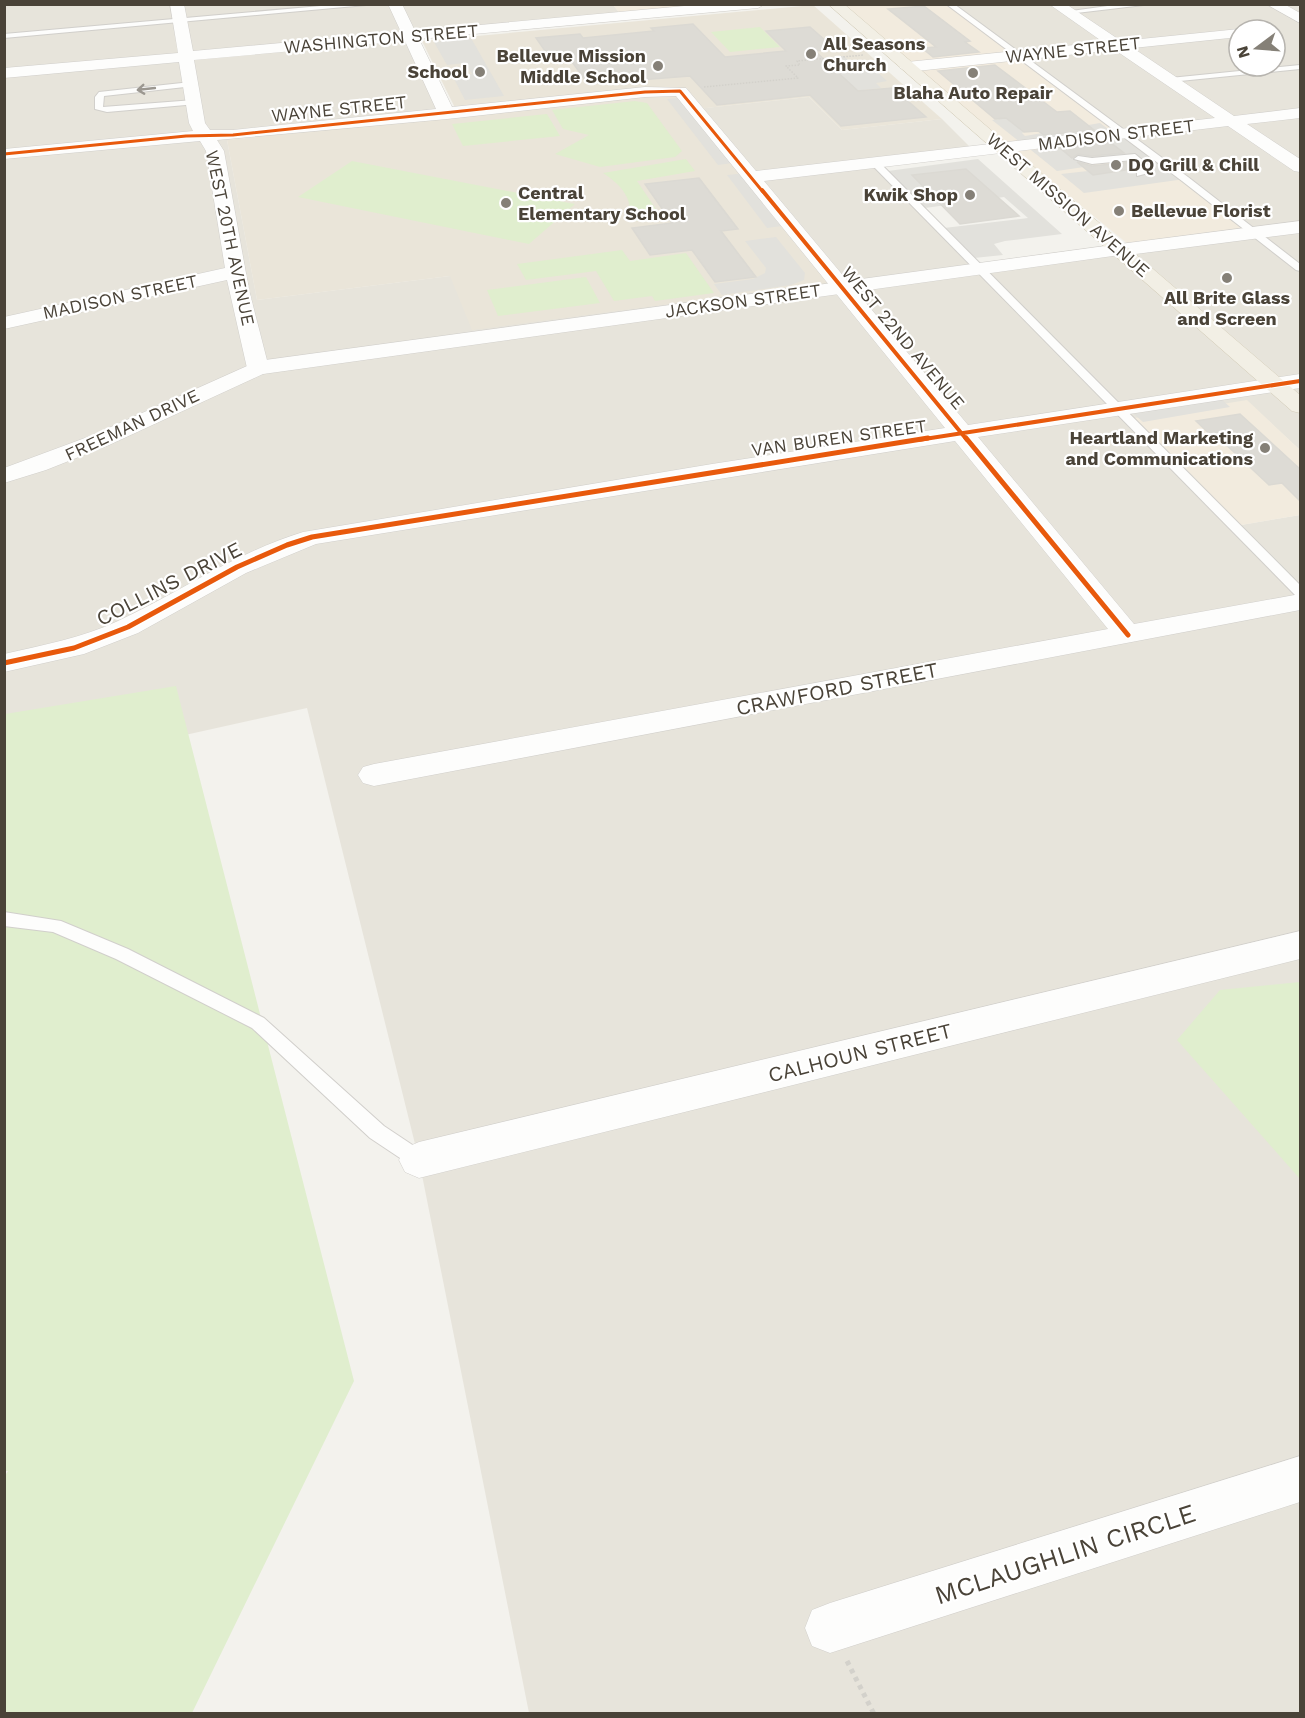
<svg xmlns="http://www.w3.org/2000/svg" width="1305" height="1718" font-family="'Work Sans',sans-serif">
<rect width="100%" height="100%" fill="#f3f2ed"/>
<path fill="#e7e4db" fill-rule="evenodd" d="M4,5H613L623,17L411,36L447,114L227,140L257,300L450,276L696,109L809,97L842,130L942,119L974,151L876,163L981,269L1254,233L949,5H1300V450L1247,401L1235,526L1300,515V1713H529L419,1160L307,708L5,775ZM1239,30H1275V66H1239Z"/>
<g fill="#f2ebde">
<polygon points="613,5 760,5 623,17"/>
<polygon points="835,5 949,5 1255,233 1128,244"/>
<polygon points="1247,400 1300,450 1300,515 1235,526 1129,419"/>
</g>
<polygon fill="#eae5d9" points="813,5 942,119 842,130 809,97 697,109 837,282 472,330 450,276 257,300 227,140 459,116 422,41"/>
<g fill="#e0eece">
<polygon points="760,27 780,47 730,52 711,32"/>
<polygon points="635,101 647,103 682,151 675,157 600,167 555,154 589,135 563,129 552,110"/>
<polygon points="547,114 560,136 463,146 452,124"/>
<path d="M686,159L695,171L637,181L662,218L628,222C635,199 621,185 603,173Z"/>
<polygon points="352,161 575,204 529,244 298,197"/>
<polygon points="622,250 630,261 686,253 714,293 655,301 652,296 614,301 596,271 526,280 517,264"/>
<polygon points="586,277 600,303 498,316 487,290"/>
<polygon points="176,686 354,1381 192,1713 5,1714 4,1477 8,1471 4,1471 5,714"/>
<polygon points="1300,982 1300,1179 1177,1040 1220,990"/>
</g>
<g fill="#e2e1dc">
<polygon points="471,38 504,96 465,100 453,77 472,74 465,63 447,65 434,42"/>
<polygon points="844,56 850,62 864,60 887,81 876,83 881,88 775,99 768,92 800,61"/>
<polygon points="686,97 740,162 718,165 667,99"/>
<polygon points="1007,118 1024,132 1022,133 1025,136 1100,123 1112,132 1021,143 992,120"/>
<polygon points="1129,138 1185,179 1084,193 1061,174 1088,171 1093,175 1144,168 1131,158 1081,164 1084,167 1057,171 1031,150"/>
<polygon points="978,159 1062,234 1005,241 994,244 1003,255 974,258 944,228 1028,218 1004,197 925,208 888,171"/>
<polygon points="748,173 790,225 767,228 727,175"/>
<polygon points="776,237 805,273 804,280 791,285 722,295 714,284 753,279 765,273 766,268 745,241"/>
<polygon points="1221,399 1230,407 1143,422 1134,414"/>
</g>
<g fill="#dddbd5" stroke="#dbd9d3" stroke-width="1.5">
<polygon points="924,6 970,41 965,42 979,52 933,57 922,48 936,47 888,9"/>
<polygon points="693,24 725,57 786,51 766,31 810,27 835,49 815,51 858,91 893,88 926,117 841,126 810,95 717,105 690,76 588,84 570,59 552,61 536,38 580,34 583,38 654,31 651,28"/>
<polygon points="995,65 1057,112 1070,111 1094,130 1044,135 1038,131 1024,132 1006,118 995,119 938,71"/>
<polygon points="1110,142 1124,153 1092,156 1078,154 1072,158 1060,148"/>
<polygon points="1077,162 1092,166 1132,162 1139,168 1093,175"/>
<polygon points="966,169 1019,216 960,224 912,175"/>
<polygon points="699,178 738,229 721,231 756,277 715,282 692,250 650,255 632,228 672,223 645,184"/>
<polygon points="1240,414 1300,469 1300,501 1282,483 1269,485 1220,439 1216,440 1196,421"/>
</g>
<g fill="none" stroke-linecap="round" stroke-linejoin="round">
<g stroke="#d1cfcb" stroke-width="2">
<g id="service">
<polygon points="343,4 377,4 4,38 4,34"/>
<polygon points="946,4 954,4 1188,177 1300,264 1300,271 1296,270 1182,181"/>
<polygon points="1122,4 1152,4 1068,14 1064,12"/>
<polygon points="1300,65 1300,69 1170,82 1166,80 1170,78"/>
<polygon points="191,82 194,82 194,86 104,96 103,107 194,100 197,100 197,104 107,112 95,109 95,97 99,92"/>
<polygon points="1135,154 1152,168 1152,172 1137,176 1137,172 1143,169 1133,160 1092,164 1074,159 1078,156 1092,158"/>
<polygon points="872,161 878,161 1300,585 1300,596 1295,595 872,165"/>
<polygon points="4,912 61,921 128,949 264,1018 384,1126 426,1154 429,1160 426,1166 419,1169 412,1166 370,1138 252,1028 116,959 53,932 4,926"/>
</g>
</g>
<g stroke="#d1cfcb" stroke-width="1">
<g id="minor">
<path d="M170,4H184L193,51L401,32L388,4H402L415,31L706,4H765L758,8L419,39L452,107L645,87L686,88L756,171L1215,118L1115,50L907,72L899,67L907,62L1103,42L1049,4H1066L1121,41L1239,29L1244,30H1239V37L1133,48L1234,116L1300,108V118L1247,124L1300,159V172L1294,171L1228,126L764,181L968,425L1300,374V388L978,437L1134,624L1300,594V610L374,786L363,783L358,775L363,767L374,764L1108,629L955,441L316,544L246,573L138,633L84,654L4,672V654C43,645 82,638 118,621C182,591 235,553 303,532L712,464L945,428L676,96L645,97L447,119L217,140L224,151L249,290L269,368L266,373L258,375L250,373L247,368L227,280L4,329V317L225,268L206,151L200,141L4,159V149L193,131L189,123L179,62L4,78V68L178,53ZM405,41L436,109L233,130H210L205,123L194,60Z"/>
<polygon points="1266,4 1284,4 1300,13 1300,23"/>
<polygon points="1300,221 1300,233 1120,256 1113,254 1110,250 1113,246 1120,244"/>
<polygon points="1300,931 1300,959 419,1178 405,1172 399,1160 405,1148 419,1142"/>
<polygon points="1300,1456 1300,1502 830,1653 812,1646 805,1628 812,1610 830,1603"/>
</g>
</g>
<g stroke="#d1cfcb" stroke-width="1">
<polygon id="tertiary" points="1120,244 1127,246 1130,250 1127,254 263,374 109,445 46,470 4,483 4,468 93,435 258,361"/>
</g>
<g stroke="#d5cebb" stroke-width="1">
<polygon id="primary" points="828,4 844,4 1300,395 1300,413 1292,411"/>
</g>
<polyline stroke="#d3d1cb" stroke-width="1.5" stroke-dasharray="1.5 1.5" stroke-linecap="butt" points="704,87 798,78 786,66 800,65 797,61 864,55"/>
<polyline stroke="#d3d1cb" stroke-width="5" stroke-dasharray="4.5 4.5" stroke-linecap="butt" points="847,1661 874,1714"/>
<use href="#service" fill="#fdfdfc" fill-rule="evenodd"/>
<use href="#minor" fill="#fdfdfc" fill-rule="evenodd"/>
<use href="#tertiary" fill="#fdfdfc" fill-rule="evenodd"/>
<use href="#primary" fill="#f2efe5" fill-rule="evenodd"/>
<g stroke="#fff" stroke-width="4.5">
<polyline id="cycleway-far2" points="4,154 186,136 233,135 645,92 680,91 763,192"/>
</g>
<g stroke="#fff" stroke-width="6">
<g id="cycleway-far1">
<polyline points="762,190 967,440"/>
<polyline points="918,440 1300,381"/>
</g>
</g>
<g stroke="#fff" stroke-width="8">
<g id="cycleway">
<polyline points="966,438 1128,635"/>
<polyline points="4,663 74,648 128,627 237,567 287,545 312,537 928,438"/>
</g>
</g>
<use href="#cycleway-far2" stroke="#e8590c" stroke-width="3"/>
<use href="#cycleway-far1" stroke="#e8590c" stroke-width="4"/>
<use href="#cycleway" stroke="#e8590c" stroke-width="5"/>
</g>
<defs><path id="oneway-shaft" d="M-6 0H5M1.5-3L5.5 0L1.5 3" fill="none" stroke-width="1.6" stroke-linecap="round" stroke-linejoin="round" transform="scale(1.5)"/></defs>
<use stroke="#9b9790" href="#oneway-shaft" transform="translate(146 89) rotate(174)"/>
<g fill="#858077" stroke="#fff" stroke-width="2">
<circle cx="811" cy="54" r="6"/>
<circle cx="658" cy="66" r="6"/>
<circle cx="480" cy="72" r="6"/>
<circle cx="973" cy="73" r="6"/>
<circle cx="1116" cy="165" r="6"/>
<circle cx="970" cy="195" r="6"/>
<circle cx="506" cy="203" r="6"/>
<circle cx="1119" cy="211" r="6"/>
<circle cx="1227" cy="278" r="6"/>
<circle cx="1265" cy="448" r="6"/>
</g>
<g text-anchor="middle" stroke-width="4.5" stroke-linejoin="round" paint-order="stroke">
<g font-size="18" fill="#4a4338" stroke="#fff">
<text transform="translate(381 39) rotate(-5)" y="6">WASHINGTON STREET</text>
<text transform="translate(1073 50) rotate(-6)" y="6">WAYNE STREET</text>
<text transform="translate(339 109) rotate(-6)" y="6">WAYNE STREET</text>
<text transform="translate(1116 135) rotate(-7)" y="6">MADISON STREET</text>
<text transform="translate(1068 205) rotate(41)" y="6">WEST MISSION AVENUE</text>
<text transform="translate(230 238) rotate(78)" y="6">WEST 20TH AVENUE</text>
<text transform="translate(120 297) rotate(-12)" y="6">MADISON STREET</text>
<text transform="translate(743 301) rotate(-8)" y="6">JACKSON STREET</text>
<text transform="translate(903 338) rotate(50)" y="6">WEST 22ND AVENUE</text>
<text transform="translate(132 425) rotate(-25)" y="6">FREEMAN DRIVE</text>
<text transform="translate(839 438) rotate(-8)" y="6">VAN BUREN STREET</text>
</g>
<g font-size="18" font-weight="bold" fill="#4a4338" stroke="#fff" text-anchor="start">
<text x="823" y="50">All Seasons<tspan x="823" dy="21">Church</tspan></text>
<text x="646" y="62" text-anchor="end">Bellevue Mission<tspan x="646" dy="21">Middle School</tspan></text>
<text x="468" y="78" text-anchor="end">School</text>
<text x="973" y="99" text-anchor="middle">Blaha Auto Repair</text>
<text x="1128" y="171">DQ Grill &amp; Chill</text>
<text x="518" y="199">Central<tspan x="518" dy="21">Elementary School</tspan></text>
<text x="958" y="201" text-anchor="end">Kwik Shop</text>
<text x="1131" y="217">Bellevue Florist</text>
<text x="1227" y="304" text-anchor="middle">All Brite Glass<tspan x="1227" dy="21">and Screen</tspan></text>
<text x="1253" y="444" text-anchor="end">Heartland Marketing<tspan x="1253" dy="21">and Communications</tspan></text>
</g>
<g font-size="21" fill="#4a4338" stroke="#fff">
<text transform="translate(169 584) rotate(-27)" y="7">COLLINS DRIVE</text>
<text transform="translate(837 689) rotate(-11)" y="7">CRAWFORD STREET</text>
<text transform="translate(860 1053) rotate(-14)" y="7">CALHOUN STREET</text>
</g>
<g font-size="26" fill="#4a4338" stroke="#fff">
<text transform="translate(1065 1554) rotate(-18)" y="9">MCLAUGHLIN CIRCLE</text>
</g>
</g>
<rect width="1305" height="1718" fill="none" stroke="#4a4338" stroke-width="12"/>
<g transform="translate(1257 48) rotate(254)"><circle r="28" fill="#ffffff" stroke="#b7b4af" stroke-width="1.5"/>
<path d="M0-4.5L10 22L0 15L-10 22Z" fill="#858077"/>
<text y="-9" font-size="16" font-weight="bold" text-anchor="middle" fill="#4a4338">N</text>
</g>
</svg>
